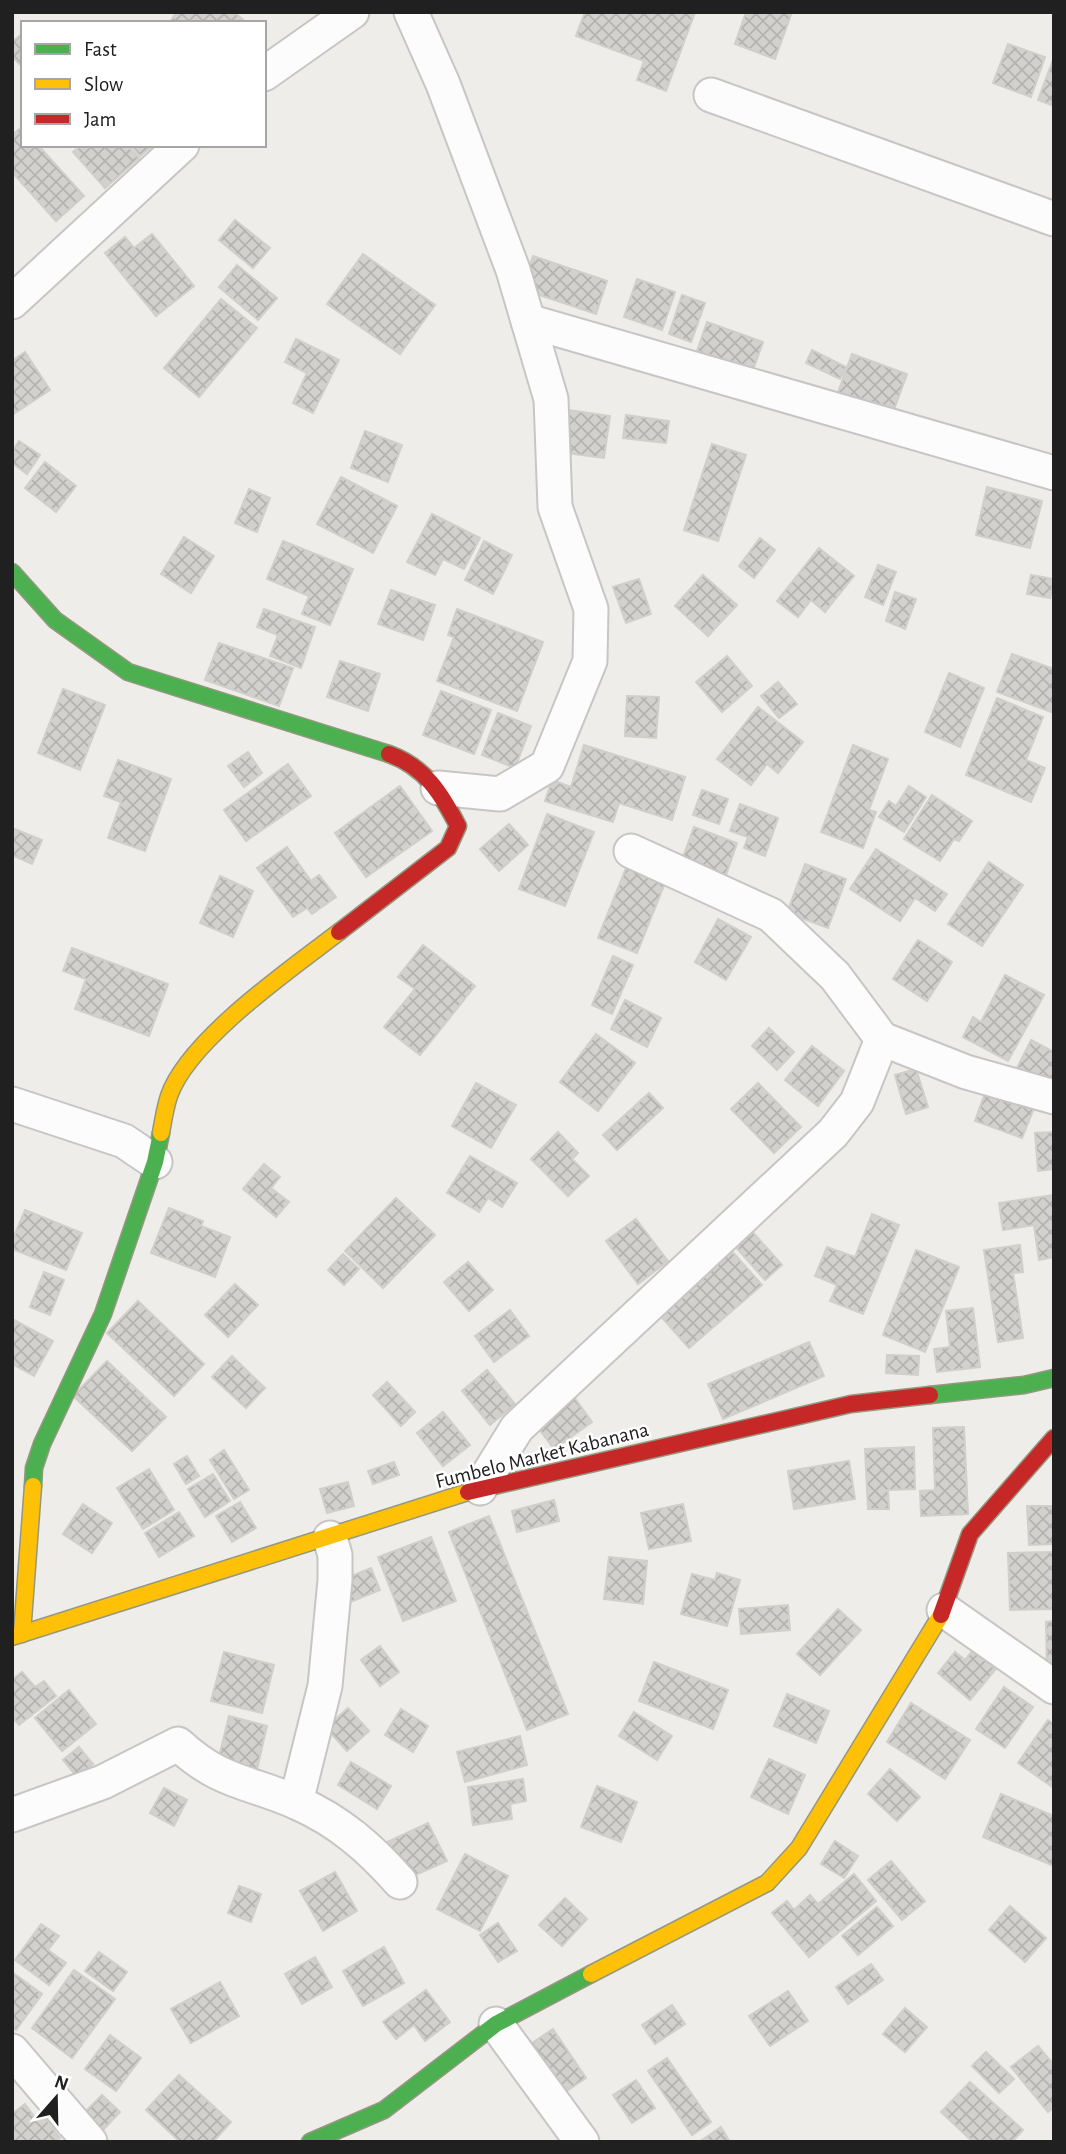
<svg xmlns="http://www.w3.org/2000/svg" width="1066" height="2154" font-family="'Alegreya Sans',sans-serif">
<defs>
<pattern id="building-cross-hatch" width="8" height="8" patternUnits="userSpaceOnUse" patternTransform="scale(1.75)"><rect width="8" height="8" fill="#d2d1ce"/><path d="M0 0l8 8M0 8l8-8" fill="none" stroke="#b4b3b1"/></pattern>
</defs>
<rect width="100%" height="100%" fill="#eeede9"/>
<g fill="url(#building-cross-hatch)" stroke="#d1cfca" stroke-width="2">
<polygon points="177,12 234,12 247,23 169,23"/>
<polygon points="585,12 695,12 666,91 637,80 644,61 576,36"/>
<polygon points="746,12 792,12 775,59 735,44"/>
<polygon points="23,33 23,68 12,56 12,42"/>
<polygon points="1008,44 1045,57 1031,97 993,83"/>
<polygon points="1054,57 1054,106 1038,100"/>
<polygon points="22,127 23,145 38,145 84,196 56,221 12,172 12,135"/>
<polygon points="82,145 127,145 139,158 105,188 73,152"/>
<polygon points="130,145 153,145 140,156"/>
<polygon points="235,220 270,248 253,268 219,240"/>
<polygon points="152,234 194,286 156,316 105,253 125,237 134,248"/>
<polygon points="363,254 435,305 400,354 327,304"/>
<polygon points="533,256 607,281 596,314 522,289"/>
<polygon points="237,265 277,298 258,320 219,287"/>
<polygon points="637,279 675,292 662,330 624,317"/>
<polygon points="682,295 705,303 691,342 669,334"/>
<polygon points="221,299 257,328 199,397 164,368"/>
<polygon points="707,322 763,342 750,378 732,363 697,351"/>
<polygon points="296,339 339,360 313,413 293,403 307,373 285,362"/>
<polygon points="812,350 846,367 840,379 806,363"/>
<polygon points="25,352 50,390 12,415 12,361"/>
<polygon points="852,354 907,374 891,418 836,398"/>
<polygon points="562,409 610,416 604,458 557,452"/>
<polygon points="626,415 669,421 666,443 623,438"/>
<polygon points="365,431 402,445 388,482 351,468"/>
<polygon points="19,441 40,455 27,474 12,463 12,452"/>
<polygon points="712,444 746,455 718,541 684,530"/>
<polygon points="45,462 76,486 56,512 25,488"/>
<polygon points="341,477 397,506 373,553 317,524"/>
<polygon points="987,487 1042,501 1030,548 976,535"/>
<polygon points="249,489 270,498 257,532 235,523"/>
<polygon points="432,514 480,538 464,569 443,559 435,575 407,562"/>
<polygon points="184,537 214,556 191,593 161,574"/>
<polygon points="760,538 775,550 754,578 739,566"/>
<polygon points="283,541 353,569 330,625 302,614 309,596 267,579"/>
<polygon points="484,541 512,555 493,594 465,580"/>
<polygon points="819,548 854,576 825,612 811,600 798,617 777,601"/>
<polygon points="878,565 896,572 883,605 865,597"/>
<polygon points="703,575 737,605 708,636 675,606"/>
<polygon points="1031,575 1054,579 1050,598 1027,594"/>
<polygon points="639,579 651,614 626,623 613,587"/>
<polygon points="391,590 435,605 423,640 378,624"/>
<polygon points="895,592 916,599 905,629 886,621"/>
<polygon points="264,609 315,627 301,668 270,656 278,635 257,627"/>
<polygon points="457,609 543,642 517,711 437,681 454,637 448,635"/>
<polygon points="219,643 293,668 279,706 205,680"/>
<polygon points="1012,654 1054,669 1054,713 997,692"/>
<polygon points="727,656 752,686 722,712 696,682"/>
<polygon points="340,661 380,674 368,711 327,697"/>
<polygon points="949,673 984,688 960,747 925,732"/>
<polygon points="778,682 797,704 779,718 761,696"/>
<polygon points="63,689 105,705 80,770 38,753"/>
<polygon points="441,691 491,710 474,754 423,735"/>
<polygon points="627,696 659,697 656,738 625,736"/>
<polygon points="997,698 1043,717 1026,760 1045,768 1031,802 966,775"/>
<polygon points="758,707 803,742 778,773 767,764 751,785 717,759"/>
<polygon points="498,713 531,726 515,768 482,755"/>
<polygon points="584,745 685,777 672,820 619,803 613,822 545,801 552,780 571,787"/>
<polygon points="853,745 888,759 869,810 876,812 863,848 821,832"/>
<polygon points="248,752 262,773 244,787 228,766"/>
<polygon points="118,760 171,779 145,851 108,838 121,802 104,796"/>
<polygon points="288,764 311,796 246,841 224,810"/>
<polygon points="400,786 432,831 366,877 335,833"/>
<polygon points="909,786 926,797 904,832 879,817 889,801 896,806"/>
<polygon points="702,790 728,799 719,824 693,815"/>
<polygon points="932,795 972,821 959,841 954,839 940,861 904,839"/>
<polygon points="740,804 778,818 765,856 744,848 748,837 730,831"/>
<polygon points="547,814 594,832 565,906 519,889"/>
<polygon points="509,824 528,845 499,871 480,849"/>
<polygon points="694,827 737,843 726,875 682,860"/>
<polygon points="12,828 42,840 32,864 12,855"/>
<polygon points="287,847 311,881 319,875 336,897 312,914 307,908 293,917 257,868"/>
<polygon points="876,849 947,894 935,911 915,898 900,921 850,889"/>
<polygon points="989,862 1023,885 982,946 948,924"/>
<polygon points="805,864 846,879 828,928 787,913"/>
<polygon points="626,868 665,883 637,953 598,938"/>
<polygon points="220,876 253,891 233,937 200,923"/>
<polygon points="718,919 751,937 726,980 695,962"/>
<polygon points="918,940 952,962 927,1001 893,979"/>
<polygon points="423,945 475,986 420,1055 384,1027 415,989 398,977"/>
<polygon points="72,948 168,984 149,1036 75,1009 86,979 63,971"/>
<polygon points="613,956 633,965 612,1014 592,1005"/>
<polygon points="1005,975 1044,995 1008,1061 963,1037 973,1017 981,1022"/>
<polygon points="625,1000 661,1018 647,1047 611,1029"/>
<polygon points="769,1028 794,1052 777,1070 752,1046"/>
<polygon points="596,1034 635,1063 598,1111 560,1082"/>
<polygon points="1031,1040 1054,1052 1054,1085 1015,1072"/>
<polygon points="812,1046 844,1071 818,1106 785,1080"/>
<polygon points="916,1069 928,1107 906,1114 895,1075"/>
<polygon points="476,1083 516,1105 491,1148 452,1126"/>
<polygon points="758,1083 801,1127 774,1153 731,1109"/>
<polygon points="986,1090 1034,1108 1022,1138 975,1121"/>
<polygon points="649,1093 663,1108 617,1150 603,1135"/>
<polygon points="558,1132 578,1153 572,1159 589,1176 568,1196 531,1159"/>
<polygon points="1054,1132 1054,1169 1038,1171 1035,1133"/>
<polygon points="470,1156 517,1183 502,1207 488,1198 479,1212 447,1193"/>
<polygon points="264,1164 280,1177 271,1188 289,1202 276,1217 243,1189"/>
<polygon points="1054,1195 1054,1257 1039,1260 1034,1225 1003,1230 999,1203"/>
<polygon points="396,1198 435,1235 383,1288 345,1251"/>
<polygon points="169,1208 203,1221 201,1226 230,1237 215,1277 151,1253"/>
<polygon points="25,1210 82,1233 66,1270 12,1249 12,1241"/>
<polygon points="872,1214 899,1225 863,1314 830,1301 837,1285 815,1276 827,1247 855,1257"/>
<polygon points="636,1219 668,1261 638,1284 606,1241"/>
<polygon points="751,1230 782,1265 765,1280 734,1245"/>
<polygon points="1020,1245 1023,1272 1013,1273 1023,1338 998,1342 984,1250"/>
<polygon points="729,1248 762,1285 689,1348 657,1312"/>
<polygon points="916,1250 959,1267 925,1352 883,1335"/>
<polygon points="343,1254 359,1269 344,1285 328,1270"/>
<polygon points="468,1262 493,1290 469,1311 444,1282"/>
<polygon points="44,1272 64,1280 50,1315 30,1307"/>
<polygon points="235,1284 258,1305 228,1337 205,1315"/>
<polygon points="138,1301 204,1364 174,1396 107,1333"/>
<polygon points="973,1308 980,1367 937,1372 934,1349 950,1347 946,1311"/>
<polygon points="510,1310 529,1336 494,1362 475,1336"/>
<polygon points="12,1319 53,1341 34,1376 12,1364"/>
<polygon points="809,1342 824,1376 723,1419 708,1384"/>
<polygon points="887,1355 919,1356 918,1375 886,1373"/>
<polygon points="232,1356 265,1388 246,1408 212,1377"/>
<polygon points="107,1361 166,1417 132,1451 73,1396"/>
<polygon points="487,1370 515,1404 490,1425 462,1391"/>
<polygon points="387,1382 415,1412 401,1426 373,1395"/>
<polygon points="574,1397 592,1422 554,1449 536,1425"/>
<polygon points="443,1412 470,1445 443,1466 417,1433"/>
<polygon points="964,1427 968,1514 921,1516 920,1491 935,1490 933,1428"/>
<polygon points="914,1447 915,1489 888,1490 889,1509 868,1509 865,1449"/>
<polygon points="224,1450 249,1490 234,1499 210,1460"/>
<polygon points="187,1456 199,1476 186,1484 174,1464"/>
<polygon points="849,1461 855,1499 794,1509 788,1471"/>
<polygon points="394,1462 399,1475 373,1484 368,1471"/>
<polygon points="149,1469 174,1510 143,1529 117,1488"/>
<polygon points="213,1474 230,1501 205,1517 188,1489"/>
<polygon points="348,1482 354,1506 327,1513 320,1489"/>
<polygon points="554,1500 559,1521 517,1532 512,1511"/>
<polygon points="240,1502 256,1528 232,1542 216,1516"/>
<polygon points="83,1504 112,1523 92,1553 63,1534"/>
<polygon points="683,1504 691,1541 649,1549 641,1513"/>
<polygon points="1027,1506 1054,1506 1054,1544 1029,1545"/>
<polygon points="179,1512 194,1536 159,1557 145,1533"/>
<polygon points="489,1516 568,1714 527,1730 449,1532"/>
<polygon points="431,1537 456,1601 403,1621 378,1557"/>
<polygon points="1054,1552 1054,1609 1010,1610 1008,1553"/>
<polygon points="609,1557 647,1561 643,1604 604,1599"/>
<polygon points="371,1568 380,1590 348,1603 339,1581"/>
<polygon points="717,1573 740,1580 727,1626 681,1614 692,1574 715,1580"/>
<polygon points="788,1605 790,1630 741,1634 739,1609"/>
<polygon points="838,1609 861,1630 820,1675 797,1654"/>
<polygon points="1054,1621 1054,1675 1047,1675 1046,1622"/>
<polygon points="380,1646 399,1672 380,1686 361,1660"/>
<polygon points="973,1650 996,1669 970,1700 938,1673 955,1652 965,1660"/>
<polygon points="224,1652 274,1665 262,1713 211,1701"/>
<polygon points="654,1662 728,1690 713,1729 639,1701"/>
<polygon points="22,1672 35,1687 44,1681 56,1696 19,1725 12,1717 12,1680"/>
<polygon points="1004,1687 1033,1707 1005,1748 976,1729"/>
<polygon points="69,1690 96,1724 62,1751 35,1718"/>
<polygon points="787,1694 829,1711 816,1743 774,1726"/>
<polygon points="911,1703 970,1740 945,1779 887,1742"/>
<polygon points="348,1708 369,1731 347,1751 326,1728"/>
<polygon points="401,1709 428,1726 413,1752 385,1735"/>
<polygon points="634,1712 672,1736 657,1760 619,1736"/>
<polygon points="229,1716 267,1726 255,1778 216,1769"/>
<polygon points="1048,1720 1054,1724 1054,1788 1018,1763"/>
<polygon points="520,1736 527,1765 465,1782 457,1752"/>
<polygon points="79,1747 93,1764 77,1777 63,1760"/>
<polygon points="769,1759 805,1775 788,1814 751,1797"/>
<polygon points="351,1762 391,1786 377,1809 338,1785"/>
<polygon points="890,1769 920,1797 897,1821 868,1794"/>
<polygon points="523,1779 526,1801 510,1804 512,1819 473,1825 468,1787"/>
<polygon points="597,1786 637,1802 621,1842 581,1827"/>
<polygon points="164,1788 187,1800 174,1826 150,1813"/>
<polygon points="1001,1794 1054,1816 1054,1866 983,1837"/>
<polygon points="428,1823 447,1861 402,1881 385,1843"/>
<polygon points="835,1841 858,1856 844,1878 821,1864"/>
<polygon points="465,1854 508,1876 480,1931 437,1909"/>
<polygon points="891,1861 925,1901 902,1920 868,1880"/>
<polygon points="335,1872 357,1911 323,1931 300,1891"/>
<polygon points="854,1874 876,1901 809,1957 772,1913 787,1901 794,1910 810,1895 818,1904"/>
<polygon points="239,1886 261,1894 251,1922 228,1913"/>
<polygon points="565,1898 587,1919 562,1946 539,1925"/>
<polygon points="1010,1906 1046,1938 1025,1962 989,1930"/>
<polygon points="877,1907 893,1926 858,1955 842,1936"/>
<polygon points="498,1923 517,1951 498,1962 480,1935"/>
<polygon points="41,1924 59,1936 48,1950 66,1963 49,1985 15,1960"/>
<polygon points="384,1947 404,1983 363,2006 343,1971"/>
<polygon points="99,1952 127,1972 113,1991 85,1971"/>
<polygon points="315,1957 332,1987 302,2004 285,1974"/>
<polygon points="871,1964 883,1980 848,2004 836,1987"/>
<polygon points="74,1970 115,1999 72,2058 32,2028"/>
<polygon points="12,1972 42,1994 16,2030 12,2027"/>
<polygon points="220,1982 239,2016 191,2043 171,2009"/>
<polygon points="426,1990 450,2022 425,2041 414,2025 396,2039 383,2022"/>
<polygon points="788,1991 808,2021 770,2046 749,2016"/>
<polygon points="672,2005 685,2024 655,2044 642,2025"/>
<polygon points="905,2008 927,2027 905,2052 883,2034"/>
<polygon points="553,2029 586,2078 562,2094 529,2045"/>
<polygon points="110,2035 141,2058 116,2091 85,2069"/>
<polygon points="1038,2046 1054,2065 1054,2107 1048,2112 1011,2067"/>
<polygon points="986,2052 1014,2079 999,2093 972,2066"/>
<polygon points="667,2058 711,2122 692,2135 648,2071"/>
<polygon points="179,2075 231,2122 213,2142 180,2142 146,2110"/>
<polygon points="636,2080 655,2108 632,2123 613,2095"/>
<polygon points="970,2082 1023,2130 1012,2142 973,2142 941,2112"/>
<polygon points="102,2095 120,2112 102,2131 84,2113"/>
<polygon points="25,2104 36,2119 42,2114 60,2138 54,2142 12,2142 12,2114"/>
<polygon points="721,2127 730,2142 699,2142"/>
</g>
<g fill="none" stroke-linecap="round" stroke-linejoin="round">
<g stroke="#c7c6c5" stroke-width="37">
<g id="street">
<polyline points="411,12 443,84 513,270 551,399 555,507 591,609 590,661 547,766 500,794 438,788"/>
<polyline points="264,74 352,12"/>
<polyline points="711,95 1054,219"/>
<polyline points="12,302 182,145"/>
<polyline points="528,321 1054,473"/>
<polyline points="631,851 771,915 835,976 882,1039 966,1072 1054,1097"/>
<polyline points="12,1104 124,1141 155,1162"/>
<polyline points="480,1488 517,1428 833,1133 857,1102 882,1039"/>
<polyline points="944,1610 1054,1687"/>
<polyline points="296,1802 325,1686 335,1580 335,1555 330,1538"/>
<path d="M12,1815L103,1782L178,1744C221,1784 249,1781 298,1803C339,1821 370,1848 400,1882"/>
<polyline points="496,2024 582,2142"/>
<polyline points="12,2051 90,2142"/>
</g>
</g>
<g stroke="#949881" stroke-width="19">
<g id="fast">
<polyline points="12,572 55,620 128,672 389,754"/>
<polyline points="930,1395 1024,1385 1054,1378"/>
<polyline points="33,1486 34,1468 42,1444 103,1314 155,1162 161,1133"/>
<polyline points="310,2142 384,2110 496,2024 591,1974"/>
</g>
</g>
<g stroke="#949881" stroke-width="19">
<g id="slow">
<path d="M161,1133C163,1121 165,1108 169,1096C188,1040 292,968 339,932"/>
<polyline points="22,1634 33,1486"/>
<polyline points="12,1637 468,1492"/>
<polyline points="591,1974 767,1883 799,1848 941,1615"/>
</g>
</g>
<g stroke="#949881" stroke-width="19">
<g id="jam">
<path d="M339,932L448,848L458,826C441,793 425,767 389,754"/>
<polyline points="468,1492 851,1404 930,1395"/>
<polyline points="941,1615 970,1534 1054,1438"/>
</g>
</g>
<use href="#street" stroke="#fcfcfc" stroke-width="33"/>
<use href="#fast" stroke="#4caf50" stroke-width="16"/>
<use href="#slow" stroke="#ffc107" stroke-width="16"/>
<use href="#jam" stroke="#c62828" stroke-width="16"/>
</g>
<g text-anchor="middle" stroke-width="5" stroke-linejoin="round" paint-order="stroke">
<g font-size="21" fill="#202020" stroke="#fff">
<text transform="translate(542 1455) rotate(-14)" y="7">Fumbelo Market Kabanana</text>
</g>
</g>
<rect width="1066" height="2154" fill="none" stroke="#202020" stroke-width="28"/>
<rect x="21" y="21" width="245" height="126" fill="#ffffff" stroke="#a6a6a6" stroke-width="2"/>
<rect x="35" y="44" width="35" height="10" fill="#4caf50" stroke="#a6a6a6" stroke-width="2"/>
<text x="84" y="56" font-size="21" fill="#202020">Fast</text>
<rect x="35" y="79" width="35" height="10" fill="#ffc107" stroke="#a6a6a6" stroke-width="2"/>
<text x="84" y="91" font-size="21" fill="#202020">Slow</text>
<rect x="35" y="114" width="35" height="10" fill="#c62828" stroke="#a6a6a6" stroke-width="2"/>
<text x="84" y="126" font-size="21" fill="#202020">Jam</text>
<g transform="translate(56 2098) rotate(20)" stroke="#ffffff" stroke-width="5" paint-order="stroke">
<path d="M0-5L12 26L0 18L-12 26Z" fill="#202020"/>
<text y="-10" font-size="19" font-weight="bold" text-anchor="middle" fill="#202020">N</text>
</g>
</svg>
